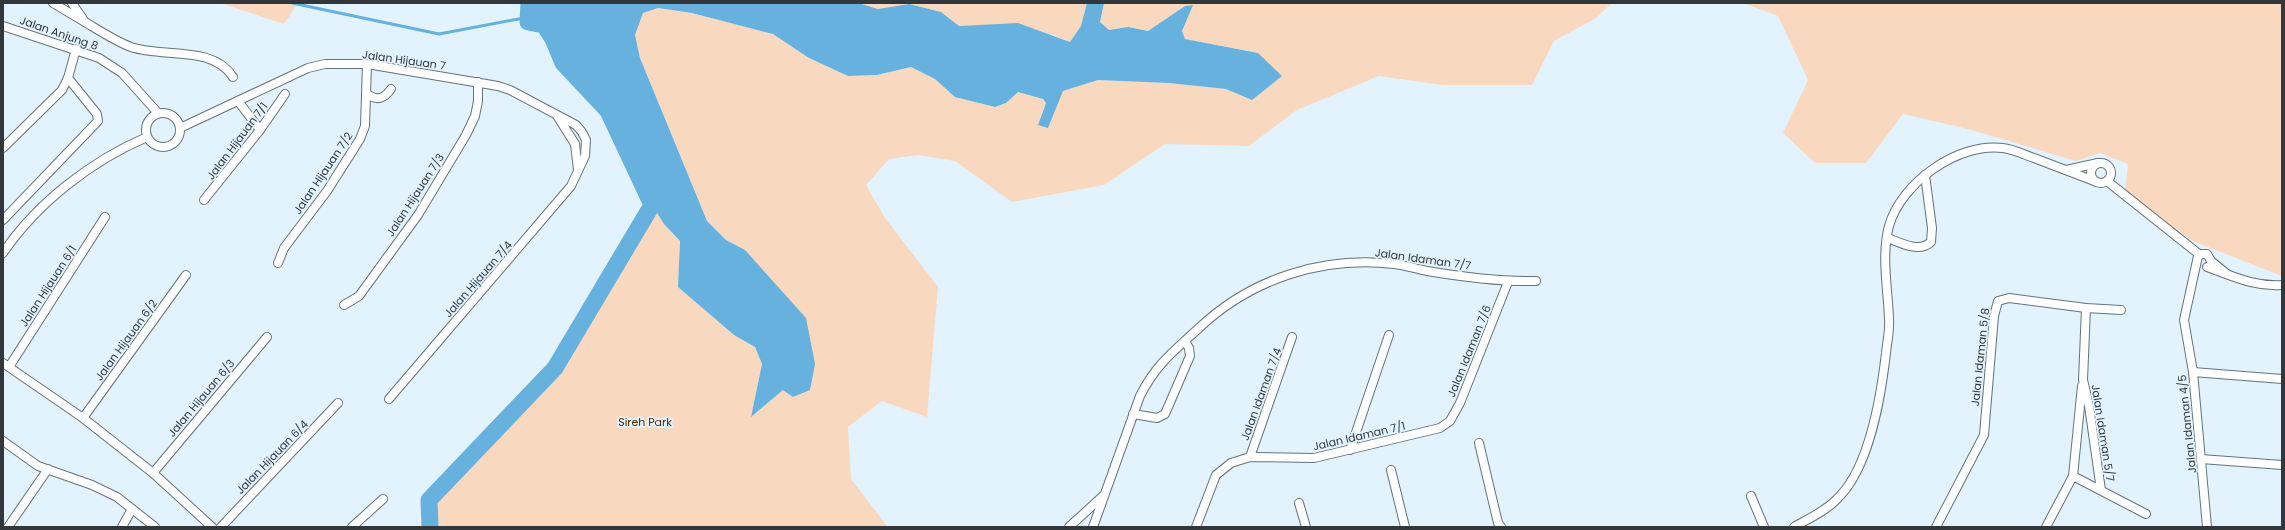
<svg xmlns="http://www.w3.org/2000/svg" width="2285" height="530" font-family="Poppins,sans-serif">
<rect width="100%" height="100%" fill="#e2f3fe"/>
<g fill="#f8d9c0">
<polygon points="220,3 298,3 284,24"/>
<polygon points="858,3 1087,3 1081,26 1070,42 1054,35 986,25 959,26 941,12 909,4 878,9"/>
<polygon points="1104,3 1612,3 1596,18 1554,41 1532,85 1442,85 1379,76 1297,110 1249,146 1165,144 1104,185 1012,202 955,161 918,155 889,159 866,185 885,218 938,287 927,417 882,401 848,427 851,479 888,527 430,527 429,500 555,368 652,205 664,224 680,241 678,287 734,335 755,347 762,364 751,417 783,390 745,250 726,240 707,221 640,58 635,35 643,13 658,8 692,13 773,34 809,58 848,76 877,75 911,67 935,79 956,97 995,107 1006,103 1018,92 1043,99 1046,102 1038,124 1063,91 1098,80 1169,83 1226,89 1252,100 1258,53 1185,39 1182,31 1192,5 1185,6 1148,31 1128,27 1109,30 1100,22"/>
<polygon points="1743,3 2282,3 2282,276 2195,242 2155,218 2125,190 2128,164 2100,153 2076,161 1968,129 1903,114 1866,163 1815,163 1783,133 1808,80 1778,16"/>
</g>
<polygon fill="#66b1dd" points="529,3 858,3 878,9 909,4 941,12 959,26 1018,23 1070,42 1081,26 1087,3 1104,3 1100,22 1109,30 1128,27 1148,31 1185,6 1193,5 1182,31 1185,39 1258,53 1282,76 1252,100 1226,89 1169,83 1098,80 1063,91 1048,128 1038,125 1046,103 1043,99 1018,92 1006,103 995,107 955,97 935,79 911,67 877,75 848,76 809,58 773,34 692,13 658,8 643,13 635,35 640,58 707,221 726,240 745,250 806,318 815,364 810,390 793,397 783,390 751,417 762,364 755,347 734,335 678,287 680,241 664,224 652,205 608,111 563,63 553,39 544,25 528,22"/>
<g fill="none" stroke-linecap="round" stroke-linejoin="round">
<polyline stroke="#66b1dd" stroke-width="3" points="292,3 439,34 529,17"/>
<polyline stroke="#66b1dd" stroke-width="17" points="430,527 429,500 555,368 652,205 608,111 563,63 553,39 544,25 528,22 529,3"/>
<g stroke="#64727b" stroke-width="10">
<g id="street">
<polyline points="53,3 85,22 72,3"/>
<path d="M85,22C100,31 115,41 131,47C163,58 213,45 233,77"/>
<polyline points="3,26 99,58 122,73 158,113"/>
<path d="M367,94C377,101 384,99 391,89"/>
<polyline points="238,101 260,130"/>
<circle cx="163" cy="130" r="17"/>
<polyline points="558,117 575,144 578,170"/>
<polyline points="180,128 308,68 325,64 367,64 498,86 510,90 576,125 582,132 586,140 585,156 571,186 389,399"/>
<polyline points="3,148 62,90 68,78 76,49"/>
<circle cx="2101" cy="173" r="10"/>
<polyline points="2066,170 2098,163"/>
<polyline points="2107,181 2200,255"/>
<polyline points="204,200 260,130 285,94"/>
<polyline points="3,220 98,121 97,114 68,78"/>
<path d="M1888,238C1901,243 1919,253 1931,242L1932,228L1925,175"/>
<path d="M3,253C37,203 91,161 147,137"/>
<polyline points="278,263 284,248 327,191 360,139 365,126 367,64"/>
<path d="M2207,267C2233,276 2254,287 2282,285"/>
<polyline points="344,305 359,296 418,215 466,135 475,116 478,101 478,82"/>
<polyline points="2086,308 2083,380 2089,406 2101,490"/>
<polyline points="3,363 83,418 153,473 212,527"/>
<polyline points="9,367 105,217"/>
<polyline points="2193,372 2282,379"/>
<polyline points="1133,414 1157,418 1165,414 1190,356 1189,348 1185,341"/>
<polyline points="83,418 186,275"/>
<polyline points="3,441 38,466 92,485 117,497 155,527"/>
<polyline points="1479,443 1498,523 1501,527"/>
<polyline points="1350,450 1389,335"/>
<polyline points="1250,457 1292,337"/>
<polyline points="2201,459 2282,465"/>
<polyline points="1391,470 1405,527"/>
<polyline points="153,473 267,337"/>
<polyline points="2073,476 2146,514"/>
<polyline points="1751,496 1764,527"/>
<polyline points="1299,503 1306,527"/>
<polyline points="8,527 48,469"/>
<polyline points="122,527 132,509"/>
<polyline points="221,527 338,403"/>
<polyline points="352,527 383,499"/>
<polyline points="1069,527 1103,496"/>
<path d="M1093,527L1140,396C1156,364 1174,351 1199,328C1252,278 1323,256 1394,264C1405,265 1416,269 1427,271C1463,277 1499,282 1536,281"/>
<polyline points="1196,527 1216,475 1231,463 1250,457 1314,458 1440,428 1450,421 1460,403 1508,282"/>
<path d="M1794,527C1808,519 1826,511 1837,499C1870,468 1881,396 1886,353C1887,342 1890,330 1889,319C1888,289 1881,256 1889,226C1901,183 1958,142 2003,148C2013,149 2025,155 2034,158C2055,166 2076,174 2097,182"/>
<polyline points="1936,527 1984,435 1994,316 1998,301 2009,298 2086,308 2121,310"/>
<polyline points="2046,527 2073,476 2082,386"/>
<polyline points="2207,527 2193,372 2184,320 2198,256 2202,254 2207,254 2211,261 2227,274"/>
</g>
</g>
<use href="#street" stroke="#fff" stroke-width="8"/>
</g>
<g text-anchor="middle" stroke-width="3.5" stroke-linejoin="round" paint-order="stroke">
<g font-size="11" fill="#31373b" stroke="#e2f3fe">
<text transform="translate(59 33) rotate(19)" y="4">Jalan Anjung 8</text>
<text transform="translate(404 60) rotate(8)" y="4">Jalan Hijauan 7</text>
<text transform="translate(237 141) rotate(-53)" y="4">Jalan Hijauan 7/1</text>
<text transform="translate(323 173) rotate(-56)" y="4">Jalan Hijauan 7/2</text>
<text transform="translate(415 195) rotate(-57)" y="4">Jalan Hijauan 7/3</text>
<text transform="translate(1423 259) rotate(8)" y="4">Jalan Idaman 7/7</text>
<text transform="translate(478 279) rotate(-49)" y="4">Jalan Hijauan 7/4</text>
<text transform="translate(48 286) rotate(-57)" y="4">Jalan Hijauan 6/1</text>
<text transform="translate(126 340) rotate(-54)" y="4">Jalan Hijauan 6/2</text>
<text transform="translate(1469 351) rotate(-68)" y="4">Jalan Idaman 7/6</text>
<text transform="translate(1980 357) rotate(-84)" y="4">Jalan Idaman 5/8</text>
<text transform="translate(1261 394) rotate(-70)" y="4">Jalan Idaman 7/4</text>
<text transform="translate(201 398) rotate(-50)" y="4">Jalan Hijauan 6/3</text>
<text transform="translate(2187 424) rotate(-96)" y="4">Jalan Idaman 4/5</text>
<text transform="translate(2103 433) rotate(81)" y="4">Jalan Idaman 5/7</text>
<text transform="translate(1359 436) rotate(-13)" y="4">Jalan Idaman 7/1</text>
<text transform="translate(272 457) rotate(-46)" y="4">Jalan Hijauan 6/4</text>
</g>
<g font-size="11" fill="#4f2900" stroke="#e2f3fe">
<text x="645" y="426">Sireh Park</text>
</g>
</g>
<rect width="2285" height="530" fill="none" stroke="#31373b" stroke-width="8"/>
</svg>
